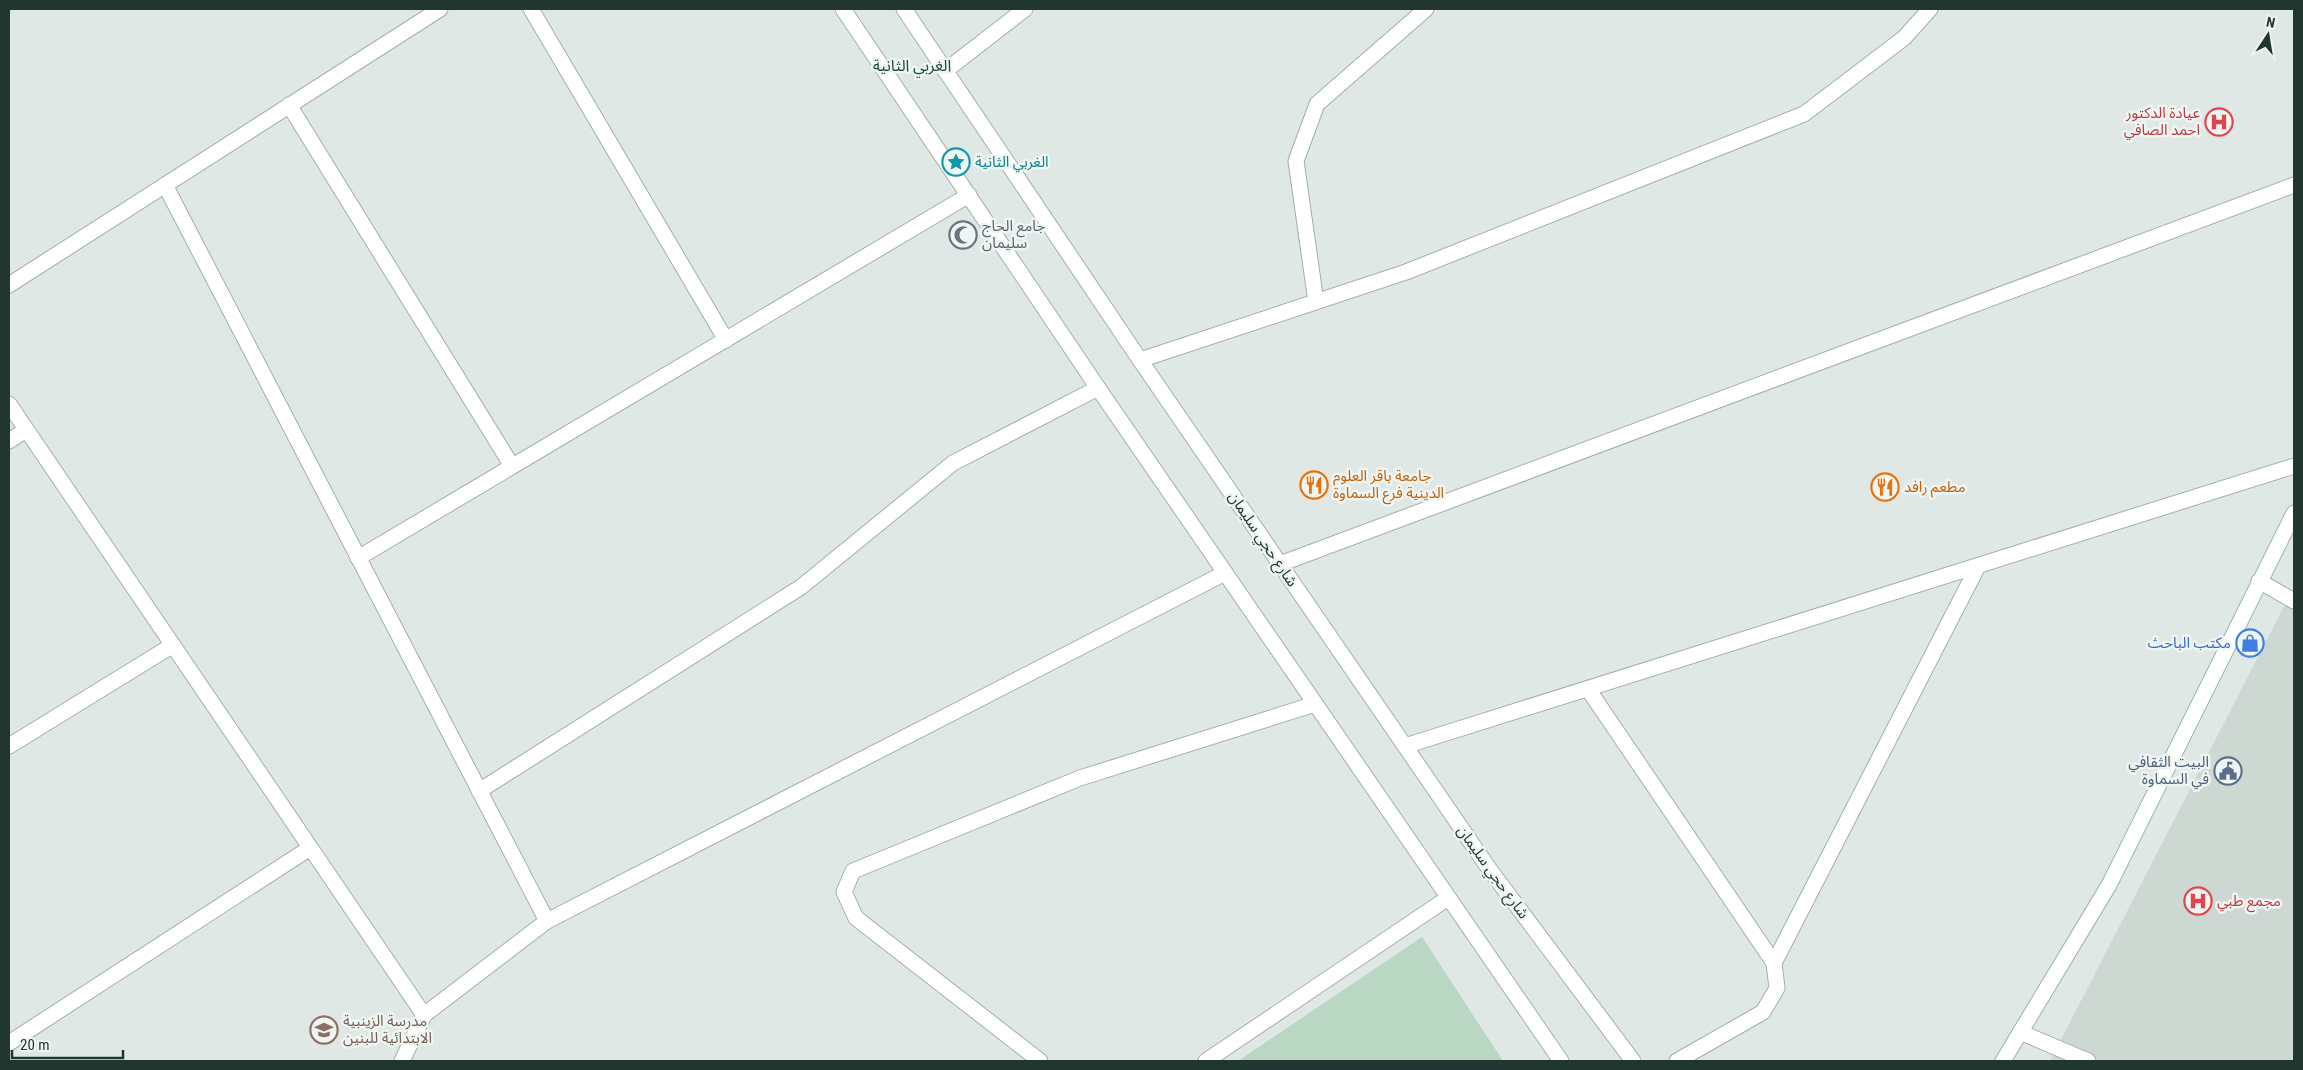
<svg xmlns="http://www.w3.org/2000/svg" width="2303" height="1070" font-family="'Roboto Condensed','Noto Sans Arabic',sans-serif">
<rect width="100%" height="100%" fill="#dfe8e4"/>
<polygon fill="#cdd8d3" points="2294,587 2294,1061 2050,1061"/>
<polygon fill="#b9d7c3" points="1422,937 1503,1061 1238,1061"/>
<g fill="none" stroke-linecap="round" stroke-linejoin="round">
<g stroke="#a3afab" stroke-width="17">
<g id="street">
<polyline points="531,9 726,340"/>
<polyline points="843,9 1098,388 1561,1061"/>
<polyline points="904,9 1140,360 1490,870 1633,1061"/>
<polyline points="945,71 1025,9"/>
<polyline points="289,105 512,466"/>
<polyline points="165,185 547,921"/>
<polyline points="9,285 440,9"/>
<polyline points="1316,302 1296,161 1317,104 1426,9"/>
<polyline points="1140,360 1406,272 1804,114 1904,38 1930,9"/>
<polyline points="9,404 424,1015"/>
<polyline points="9,441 26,430"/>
<polyline points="358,558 969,195"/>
<polyline points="1280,564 2294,185"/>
<polyline points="2259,581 2294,601"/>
<polyline points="1588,689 1774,963 1777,988 1763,1012 1677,1061"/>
<polyline points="9,746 173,645"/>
<polyline points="1405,746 2294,466"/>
<polyline points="479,791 801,587 953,463 1098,388"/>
<polyline points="1774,963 1978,566"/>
<polyline points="2020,1032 2088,1061"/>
<polyline points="9,1043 310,848"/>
<polyline points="402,1061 424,1015 547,921 1225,573"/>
<polyline points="1040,1061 856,918 844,892 853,871 1080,778 1315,704"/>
<polyline points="1206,1061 1448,898"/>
</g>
</g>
<g stroke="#9fb3ac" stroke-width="17">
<polyline id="secondary" points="2003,1061 2109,885 2294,513"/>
</g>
<use href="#street" stroke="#fff" stroke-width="15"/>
<use href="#secondary" stroke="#fff" stroke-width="15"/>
</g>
<defs>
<g id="hospital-ring" transform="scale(1.4375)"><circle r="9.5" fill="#eef5f2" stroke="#e0444e" stroke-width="1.5"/><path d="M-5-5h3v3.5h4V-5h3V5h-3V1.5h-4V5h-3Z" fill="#e0444e"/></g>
<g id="sight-ring" transform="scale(1.4375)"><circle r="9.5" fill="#eef5f2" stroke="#0f9aa8" stroke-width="1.5"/><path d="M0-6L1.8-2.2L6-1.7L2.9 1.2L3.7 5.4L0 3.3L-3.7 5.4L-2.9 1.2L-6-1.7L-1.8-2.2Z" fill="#0f9aa8"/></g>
<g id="mosque-ring" transform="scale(1.4375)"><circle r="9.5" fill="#eef5f2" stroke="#6b7280" stroke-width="1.5"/><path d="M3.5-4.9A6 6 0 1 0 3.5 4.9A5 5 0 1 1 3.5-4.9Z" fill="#6b7280"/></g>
<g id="restaurant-ring" transform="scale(1.4375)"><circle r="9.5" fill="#eef5f2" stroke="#e8710a" stroke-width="1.5"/><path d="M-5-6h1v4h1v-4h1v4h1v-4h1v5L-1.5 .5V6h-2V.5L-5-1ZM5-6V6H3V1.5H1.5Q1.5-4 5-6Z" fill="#e8710a"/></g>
<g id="shop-ring" transform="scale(1.4375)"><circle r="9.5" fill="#eef5f2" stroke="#3f7fe0" stroke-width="1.5"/><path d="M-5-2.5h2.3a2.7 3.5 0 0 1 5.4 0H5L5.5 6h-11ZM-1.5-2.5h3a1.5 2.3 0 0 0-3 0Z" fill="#3f7fe0"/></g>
<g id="civic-ring" transform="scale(1.4375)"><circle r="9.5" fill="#eef5f2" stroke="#5c6f8a" stroke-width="1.5"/><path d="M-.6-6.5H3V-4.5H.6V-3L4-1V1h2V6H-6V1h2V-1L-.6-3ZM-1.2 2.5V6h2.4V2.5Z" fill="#5c6f8a"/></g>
<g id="school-ring" transform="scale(1.4375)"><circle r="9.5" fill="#eef5f2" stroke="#8d6e63" stroke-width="1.5"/><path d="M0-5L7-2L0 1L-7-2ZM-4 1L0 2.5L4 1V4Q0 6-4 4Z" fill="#8d6e63"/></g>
</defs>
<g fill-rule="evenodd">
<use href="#hospital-ring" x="2219" y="122"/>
<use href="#sight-ring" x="956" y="162"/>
<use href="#mosque-ring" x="963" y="235"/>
<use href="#restaurant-ring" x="1314" y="485"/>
<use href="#restaurant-ring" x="1885" y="487"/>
<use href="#shop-ring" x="2250" y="643"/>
<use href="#civic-ring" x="2228" y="771"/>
<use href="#hospital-ring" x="2198" y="901"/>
<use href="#school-ring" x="324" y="1030"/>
</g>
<g text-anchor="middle" stroke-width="5" stroke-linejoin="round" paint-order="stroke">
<g font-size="15" fill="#be3a42" stroke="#eef5f2" text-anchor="end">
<text x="2200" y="118">عيادة الدكتور<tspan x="2200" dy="17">احمد الصافي</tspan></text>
<text x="2217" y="906" text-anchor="start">مجمع طبي</text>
</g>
<g font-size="15" fill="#0d838f" stroke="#eef5f2" text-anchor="start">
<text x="975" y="167">الغربي الثانية</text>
</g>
<g font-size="15" fill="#5b616d" stroke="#eef5f2" text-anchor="start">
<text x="982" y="231">جامع الحاج<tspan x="982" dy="17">سليمان</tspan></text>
</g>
<g font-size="15" fill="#c56008" stroke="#eef5f2" text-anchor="start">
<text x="1333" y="481">جامعة باقر العلوم<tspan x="1333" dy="17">الدينية فرع السماوة</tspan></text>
<text x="1904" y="492">مطعم رافد</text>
</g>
<g font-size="15" fill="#223631" stroke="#eef5f2">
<text transform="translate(1263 539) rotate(56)" y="5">شارع حجي سليمان</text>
<text transform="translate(1493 872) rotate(54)" y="5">شارع حجي سليمان</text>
</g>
<g font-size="15" fill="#366cbe" stroke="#eef5f2" text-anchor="end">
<text x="2231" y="648">مكتب الباحث</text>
</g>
<g font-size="15" fill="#4e5e75" stroke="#eef5f2" text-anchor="end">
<text x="2209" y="767">البيت الثقافي<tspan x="2209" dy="17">في السماوة</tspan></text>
</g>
<g font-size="15" fill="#785e54" stroke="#eef5f2" text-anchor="start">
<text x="343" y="1026">مدرسة الزينبية<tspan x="343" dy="17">الابتدائية للبنين</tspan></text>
</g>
<g font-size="16" fill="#20463e" stroke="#eef5f2">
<text x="912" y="71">الغربي الثانية</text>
</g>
</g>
<rect width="2303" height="1070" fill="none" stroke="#223631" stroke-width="20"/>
<g transform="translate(2268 35) rotate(12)" stroke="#eef5f2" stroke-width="4" paint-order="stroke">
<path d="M0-4L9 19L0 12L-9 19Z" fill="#223631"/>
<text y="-8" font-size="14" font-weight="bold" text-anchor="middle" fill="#223631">N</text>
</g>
<path d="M12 1050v8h111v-8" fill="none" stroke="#223631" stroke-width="2.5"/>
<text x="20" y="1050" font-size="15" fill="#223631" stroke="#eef5f2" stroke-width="4" paint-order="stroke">20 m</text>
</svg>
